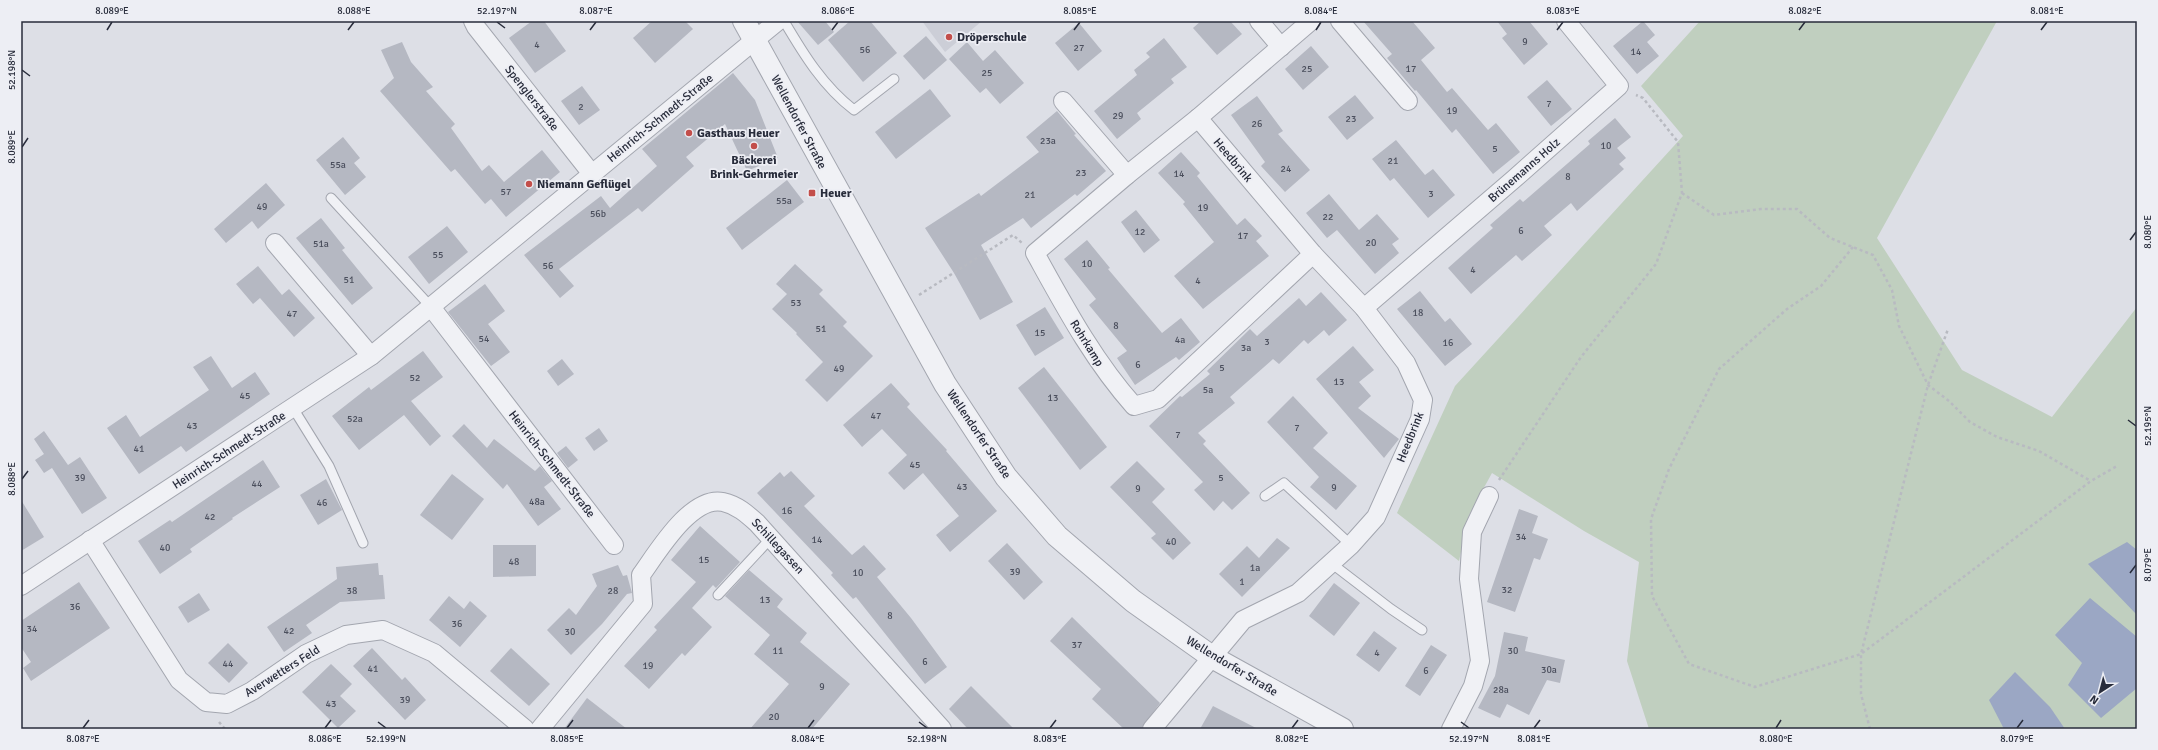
<svg xmlns="http://www.w3.org/2000/svg" width="2158" height="750" font-family="Signika,sans-serif">
<rect width="100%" height="100%" fill="#dddfe6"/>
<polygon fill="#ccced7" points="922,21 982,21 945,52"/>
<polygon fill="#c0cfbf" points="1700,21 1997,21 1877,238 1962,370 2052,417 2137,307 2137,729 1649,729 1627,661 1639,562 1584,531 1492,473 1469,515 1459,561 1397,513 1455,386 1683,136 1641,86"/>
<g fill="#9ba7c4">
<polygon points="2127,542 2137,550 2137,615 2088,564"/>
<polygon points="2090,598 2137,637 2137,688 2101,718 2068,685 2082,663 2055,635"/>
<polygon points="2015,672 2050,707 2065,729 2004,729 1989,700"/>
</g>
<g fill="#b5b8c2">
<polygon points="532,21 544,21 566,51 535,73 509,38"/>
<polygon points="652,21 685,21 693,29 655,63 633,38"/>
<polygon points="797,21 825,21 834,32 818,45"/>
<polygon points="850,21 870,21 897,53 863,82 828,40"/>
<polygon points="1201,21 1230,21 1242,34 1217,55 1193,28"/>
<polygon points="1363,21 1412,21 1435,48 1421,60 1447,92 1452,88 1488,130 1496,123 1520,152 1493,174 1456,129 1452,133 1416,90 1415,91 1387,58 1392,54"/>
<polygon points="1497,21 1529,21 1548,44 1524,65 1502,38 1507,34"/>
<polygon points="1643,21 1655,35 1647,42 1659,56 1637,74 1613,46"/>
<polygon points="1079,23 1102,51 1078,71 1055,43"/>
<polygon points="926,36 947,60 924,80 903,56"/>
<polygon points="1164,38 1187,67 1171,79 1174,83 1137,113 1141,119 1117,139 1094,111 1137,75 1134,70 1150,57 1146,53"/>
<polygon points="402,42 411,62 433,87 426,91 455,124 451,128 482,171 489,165 504,182 542,150 560,172 506,217 491,199 485,204 455,169 451,172 380,91 394,78 381,50"/>
<polygon points="967,42 983,61 995,50 1024,83 1000,104 986,88 980,93 949,59"/>
<polygon points="1311,46 1329,67 1303,90 1285,69"/>
<polygon points="733,73 755,100 778,158 747,171 725,124 686,157 694,166 642,212 638,208 559,269 574,286 560,298 524,255 601,196 610,208 657,166 642,149"/>
<polygon points="1547,80 1572,109 1551,126 1527,97"/>
<polygon points="582,86 600,110 579,125 561,101"/>
<polygon points="930,89 951,116 896,159 875,132"/>
<polygon points="1355,95 1374,118 1347,140 1328,117"/>
<polygon points="1257,96 1283,131 1278,134 1310,170 1285,192 1261,166 1265,162 1231,115"/>
<polygon points="1057,111 1076,134 1074,135 1106,171 1077,196 1075,194 1031,228 1023,218 981,245 1013,302 980,320 954,273 925,228 979,193 981,196 1039,152 1026,137"/>
<polygon points="1615,118 1631,137 1617,148 1626,158 1619,164 1624,169 1577,211 1571,203 1544,226 1552,235 1522,261 1516,255 1471,294 1448,268 1493,228 1490,225 1520,199 1523,202 1590,144 1588,141"/>
<polygon points="343,137 360,158 354,163 366,177 345,195 316,160"/>
<polygon points="1396,140 1425,175 1433,169 1455,195 1428,218 1394,178 1390,181 1372,159"/>
<polygon points="1181,152 1200,173 1197,176 1237,225 1245,218 1262,236 1256,241 1269,256 1203,309 1174,276 1214,242 1183,204 1185,202 1158,173"/>
<polygon points="787,180 804,202 742,250 726,228"/>
<polygon points="266,183 285,205 258,229 252,221 226,243 214,229"/>
<polygon points="1329,194 1359,230 1377,214 1399,239 1392,244 1399,253 1375,274 1337,230 1327,238 1306,213"/>
<polygon points="1136,210 1160,240 1144,253 1121,222"/>
<polygon points="321,218 345,248 342,250 373,288 352,305 296,238"/>
<polygon points="447,226 468,252 429,284 408,257"/>
<polygon points="1087,240 1110,268 1108,269 1162,333 1181,318 1200,342 1179,360 1176,357 1135,385 1117,358 1127,351 1089,305 1096,299 1064,259"/>
<polygon points="795,264 823,290 819,294 847,322 843,326 873,356 827,402 805,380 823,362 796,334 797,333 772,309 787,294 776,284"/>
<polygon points="258,266 282,295 289,289 315,318 294,337 260,298 253,304 236,284"/>
<polygon points="485,284 505,311 488,324 510,352 491,366 448,312"/>
<polygon points="1420,291 1445,322 1450,318 1472,344 1445,366 1397,309"/>
<polygon points="1321,292 1347,320 1329,336 1324,330 1308,344 1304,340 1279,364 1273,359 1230,397 1235,403 1198,433 1206,441 1203,444 1250,493 1232,510 1223,501 1214,511 1194,490 1203,482 1149,426 1180,396 1182,397 1210,374 1207,371 1250,329 1257,336 1299,298 1306,306"/>
<polygon points="1045,307 1064,338 1035,356 1016,325"/>
<polygon points="1353,346 1374,370 1359,382 1371,396 1358,408 1399,439 1384,458 1316,379"/>
<polygon points="423,351 443,377 411,401 441,436 430,446 404,415 359,450 332,416 369,387 371,390"/>
<polygon points="211,356 232,388 255,372 270,394 186,452 181,446 139,474 107,428 126,415 140,437 209,390 193,367"/>
<polygon points="562,359 574,374 558,386 547,371"/>
<polygon points="1044,367 1107,447 1080,470 1018,388"/>
<polygon points="891,383 910,404 907,407 947,450 946,451 997,511 950,552 936,535 959,516 923,473 904,490 888,473 907,455 882,429 862,447 843,425"/>
<polygon points="1293,396 1328,433 1313,448 1357,486 1336,510 1310,487 1319,477 1267,422"/>
<polygon points="464,424 487,448 494,439 535,471 540,466 552,481 544,487 561,509 538,526 507,484 503,489 452,436"/>
<polygon points="599,428 608,441 594,451 585,438"/>
<polygon points="44,431 68,465 80,457 107,498 82,514 52,468 44,473 35,460 44,454 34,439"/>
<polygon points="566,446 578,460 568,468 557,453"/>
<polygon points="263,460 280,487 232,518 233,519 190,549 192,552 160,574 138,541 170,520 172,522"/>
<polygon points="1137,461 1165,489 1152,502 1191,543 1173,560 1151,538 1156,534 1110,487"/>
<polygon points="791,471 815,496 804,506 852,555 864,545 886,569 877,577 911,618 947,667 925,684 856,597 853,599 831,575 833,573 757,493 780,472 784,477"/>
<polygon points="452,474 484,499 452,540 420,515"/>
<polygon points="326,479 342,510 318,525 300,495"/>
<polygon points="21,500 44,537 21,551"/>
<polygon points="1519,509 1538,516 1532,533 1548,539 1540,560 1534,558 1515,612 1487,602"/>
<polygon points="700,526 740,562 716,588 713,585 692,608 712,627 685,656 682,653 649,689 624,666 657,630 654,627 696,582 671,560"/>
<polygon points="1277,538 1290,548 1242,597 1219,574 1247,546 1259,558"/>
<polygon points="1007,543 1043,582 1024,600 988,561"/>
<polygon points="493,545 536,545 536,576 493,577"/>
<polygon points="378,563 379,575 383,575 385,599 340,602 306,625 312,633 284,652 267,627 337,579 336,567"/>
<polygon points="618,565 623,576 627,575 632,593 627,594 602,624 571,655 547,630 569,608 576,615 597,586 592,574"/>
<polygon points="749,570 783,599 777,607 807,633 800,642 850,684 812,729 750,729 789,684 754,654 770,635 725,596"/>
<polygon points="79,582 110,628 31,681 23,668 31,662 21,647 21,621"/>
<polygon points="1334,583 1360,603 1334,636 1309,616"/>
<polygon points="199,593 210,610 188,623 178,607"/>
<polygon points="449,596 464,609 470,601 487,616 460,647 429,620"/>
<polygon points="1072,617 1160,703 1141,729 1124,729 1092,699 1101,689 1050,641"/>
<polygon points="1374,631 1397,648 1379,672 1356,655"/>
<polygon points="1504,632 1528,637 1525,651 1565,660 1560,683 1547,680 1529,715 1507,704 1500,718 1478,708 1495,676"/>
<polygon points="228,643 248,663 229,683 208,663"/>
<polygon points="1431,645 1447,655 1420,696 1405,686"/>
<polygon points="372,648 402,680 405,677 426,700 405,720 353,666"/>
<polygon points="511,648 550,684 529,706 490,671"/>
<polygon points="331,664 352,684 340,696 356,711 338,728 302,692"/>
<polygon points="971,686 1014,729 968,729 949,709"/>
<polygon points="587,698 627,729 564,729"/>
<polygon points="1213,706 1258,729 1200,729"/>
</g>
<g fill="none" stroke-linecap="round" stroke-linejoin="round">
<g stroke="#a3a6af" stroke-width="11">
<g id="service">
<path d="M784,21C804,55 823,86 854,110L894,79"/>
<polyline points="331,198 431,307"/>
<polyline points="293,408 329,466 363,543"/>
<polyline points="1265,496 1284,483 1351,545"/>
<polyline points="1331,563 1391,609 1422,630"/>
<polyline points="718,595 771,538"/>
</g>
</g>
<g stroke="#a3a6af" stroke-width="20">
<g id="minor">
<polyline points="473,21 476,27 592,174"/>
<polyline points="1259,21 1281,47"/>
<path d="M1311,21L1198,118L1127,175L1035,253C1065,307 1093,360 1134,406L1158,399L1313,254"/>
<polyline points="1340,21 1408,101"/>
<polyline points="1063,101 1127,175"/>
<polyline points="275,243 371,356"/>
<polyline points="431,307 614,545"/>
<polyline points="1364,308 1514,179 1619,86 1566,21"/>
<polyline points="90,540 179,680 206,702 227,704 252,691 306,654 346,635 383,630 434,653 525,729"/>
<polyline points="21,586 371,356 778,21"/>
<path d="M540,729L643,604L641,575C657,553 691,495 723,502C737,505 747,514 757,523L942,729"/>
<polyline points="1152,729 1243,620 1298,593 1351,545 1376,517 1420,419 1423,400 1406,363 1364,308 1313,254 1198,118"/>
<polyline points="1451,729 1473,686 1480,661 1469,579 1472,532 1489,496"/>
</g>
</g>
<g stroke="#a3a6af" stroke-width="24">
<polyline id="tertiary" points="744,21 945,384 1006,477 1057,536 1133,601 1212,657 1342,729"/>
</g>
<g stroke="#b8bac1" stroke-width="2.5" stroke-dasharray="3 3" stroke-linecap="butt">
<polyline points="1682,193 1714,215 1761,209 1797,209 1830,238 1873,255 1892,290 1899,326 1928,385 1949,401 1970,422 1997,437 2039,451 2091,481"/>
<polyline points="1853,247 1821,286 1787,309 1719,369 1669,469 1651,519 1652,596 1689,664 1755,687 1861,654 2091,481 2117,466"/>
<polyline points="919,295 1013,235 1022,243"/>
<polyline points="1499,480 1581,357 1656,264 1682,193 1678,142 1643,98 1636,95"/>
<polyline points="219,722 225,729"/>
<polyline points="1870,729 1861,694 1861,654 1928,385 1948,329"/>
</g>
<use href="#service" stroke="#f0f1f5" stroke-width="9"/>
<use href="#minor" stroke="#f0f1f5" stroke-width="18"/>
<use href="#tertiary" stroke="#f0f1f5" stroke-width="22"/>
</g>
<path fill="none" stroke="#282c3b" stroke-width="1.5" d="M497,22L505,28M107,30L112,22M348,30L354,22M590,30L596,22M832,30L838,22M1074,30L1080,22M1316,30L1321,22M1557,30L1563,22M1799,30L1805,22M2041,30L2047,22M22,70L30,76M22,147L28,138M2130,240L2136,232M2128,420L2136,426M22,479L28,471M2130,573L2136,565M378,722L386,728M919,722L927,728M1461,722L1469,728M83,728L89,720M325,728L331,720M567,728L573,720M808,728L814,720M1050,728L1056,720M1292,728L1298,720M1534,728L1540,720M1776,728L1781,720M2017,728L2023,720"/>
<g fill="#c34e4a" stroke="#edeef4" stroke-width="1.5">
<circle cx="949" cy="37" r="4"/>
<circle cx="689" cy="133" r="4"/>
<circle cx="754" cy="146" r="4"/>
<circle cx="529" cy="184" r="4"/>
<rect x="808" y="189" width="8" height="8" rx="2"/>
</g>
<g text-anchor="middle" stroke-width="3.5" stroke-linejoin="round" paint-order="stroke">
<g font-size="10" fill="#4b4f5d">
<text x="1525" y="45">9</text>
<text x="537" y="48">4</text>
<text x="1079" y="51">27</text>
<text x="865" y="53">56</text>
<text x="1636" y="55">14</text>
<text x="1307" y="72">25</text>
<text x="1411" y="72">17</text>
<text x="987" y="76">25</text>
<text x="1549" y="107">7</text>
<text x="581" y="110">2</text>
<text x="1452" y="114">19</text>
<text x="1118" y="119">29</text>
<text x="1351" y="122">23</text>
<text x="1257" y="127">26</text>
<text x="1048" y="144">23a</text>
<text x="1606" y="149">10</text>
<text x="1495" y="152">5</text>
<text x="1393" y="164">21</text>
<text x="338" y="168">55a</text>
<text x="1286" y="172">24</text>
<text x="1081" y="176">23</text>
<text x="1179" y="177">14</text>
<text x="1568" y="180">8</text>
<text x="506" y="195">57</text>
<text x="1431" y="197">3</text>
<text x="1030" y="198">21</text>
<text x="784" y="204">55a</text>
<text x="262" y="210">49</text>
<text x="1203" y="211">19</text>
<text x="598" y="217">56b</text>
<text x="1328" y="220">22</text>
<text x="1521" y="234">6</text>
<text x="1140" y="235">12</text>
<text x="1243" y="239">17</text>
<text x="1371" y="246">20</text>
<text x="321" y="247">51a</text>
<text x="438" y="258">55</text>
<text x="1087" y="267">10</text>
<text x="548" y="269">56</text>
<text x="1473" y="273">4</text>
<text x="349" y="283">51</text>
<text x="1198" y="284">4</text>
<text x="796" y="306">53</text>
<text x="1418" y="316">18</text>
<text x="292" y="317">47</text>
<text x="1116" y="329">8</text>
<text x="821" y="332">51</text>
<text x="1040" y="336">15</text>
<text x="484" y="342">54</text>
<text x="1180" y="343">4a</text>
<text x="1267" y="345">3</text>
<text x="1448" y="346">16</text>
<text x="1246" y="351">3a</text>
<text x="1138" y="368">6</text>
<text x="1222" y="371">5</text>
<text x="839" y="372">49</text>
<text x="415" y="381">52</text>
<text x="1339" y="385">13</text>
<text x="1208" y="393">5a</text>
<text x="245" y="399">45</text>
<text x="1053" y="401">13</text>
<text x="876" y="419">47</text>
<text x="355" y="422">52a</text>
<text x="192" y="429">43</text>
<text x="1297" y="431">7</text>
<text x="1178" y="438">7</text>
<text x="139" y="452">41</text>
<text x="915" y="468">45</text>
<text x="80" y="481">39</text>
<text x="1221" y="481">5</text>
<text x="257" y="487">44</text>
<text x="962" y="490">43</text>
<text x="1334" y="491">9</text>
<text x="1138" y="492">9</text>
<text x="537" y="505">48a</text>
<text x="322" y="506">46</text>
<text x="787" y="514">16</text>
<text x="210" y="520">42</text>
<text x="1521" y="540">34</text>
<text x="817" y="543">14</text>
<text x="1171" y="545">40</text>
<text x="165" y="551">40</text>
<text x="704" y="563">15</text>
<text x="514" y="565">48</text>
<text x="1255" y="571">1a</text>
<text x="1015" y="575">39</text>
<text x="858" y="576">10</text>
<text x="1242" y="585">1</text>
<text x="1507" y="593">32</text>
<text x="352" y="594">38</text>
<text x="613" y="594">28</text>
<text x="765" y="603">13</text>
<text x="75" y="610">36</text>
<text x="890" y="619">8</text>
<text x="457" y="627">36</text>
<text x="32" y="632">34</text>
<text x="289" y="634">42</text>
<text x="570" y="635">30</text>
<text x="1077" y="648">37</text>
<text x="778" y="654">11</text>
<text x="1513" y="654">30</text>
<text x="1377" y="656">4</text>
<text x="925" y="665">6</text>
<text x="228" y="667">44</text>
<text x="648" y="669">19</text>
<text x="373" y="672">41</text>
<text x="1549" y="673">30a</text>
<text x="1426" y="674">6</text>
<text x="822" y="690">9</text>
<text x="1501" y="693">28a</text>
<text x="405" y="703">39</text>
<text x="331" y="707">43</text>
<text x="774" y="720">20</text>
</g>
<g font-size="12" font-weight="bold" fill="#282c3b" stroke="#edeef4" text-anchor="start">
<text x="957" y="41">Dröperschule</text>
<text x="697" y="137">Gasthaus Heuer</text>
<text x="754" y="164" text-anchor="middle">Bäckerei<tspan x="754" dy="14">Brink-Gehrmeier</tspan></text>
<text x="537" y="188">Niemann Geflügel</text>
<text x="820" y="197">Heuer</text>
</g>
<g font-size="12" fill="#282c3b" stroke="#edeef4">
<text transform="translate(532 98) rotate(52)" y="4">Spenglerstraße</text>
<text transform="translate(660 118) rotate(-39)" y="4">Heinrich-Schmedt-Straße</text>
<text transform="translate(799 122) rotate(62)" y="4">Wellendorfer Straße</text>
<text transform="translate(1233 160) rotate(50)" y="4">Heedbrink</text>
<text transform="translate(1524 170) rotate(-41)" y="4">Brünemanns Holz</text>
<text transform="translate(1087 343) rotate(58)" y="4">Rohrkamp</text>
<text transform="translate(979 434) rotate(56)" y="4">Wellendorfer Straße</text>
<text transform="translate(1410 437) rotate(-68)" y="4">Heedbrink</text>
<text transform="translate(229 450) rotate(-33)" y="4">Heinrich-Schmedt-Straße</text>
<text transform="translate(552 464) rotate(52)" y="4">Heinrich-Schmedt-Straße</text>
<text transform="translate(778 546) rotate(47)" y="4">Schillegassen</text>
<text transform="translate(1232 666) rotate(31)" y="4">Wellendorfer Straße</text>
<text transform="translate(282 671) rotate(-32)" y="4">Averwetters Feld</text>
</g>
</g>
<rect width="2158" height="750" fill="none" stroke="#edeef4" stroke-width="44"/>
<g transform="translate(2100 692) rotate(216)" stroke="#edeef4" stroke-width="3" paint-order="stroke">
<path d="M0-3L7 15L0 10L-7 15Z" fill="#282c3b"/>
<text y="-6" font-size="11" font-weight="bold" text-anchor="middle" fill="#282c3b">N</text>
</g>
<rect x="22" y="22" width="2114" height="706" fill="none" stroke="#282c3b" stroke-width="1.5"/>
<g font-size="10" text-anchor="middle" fill="#282c3b">
<text x="112" y="14">8.089°E</text>
<text x="354" y="14">8.088°E</text>
<text x="497" y="14">52.197°N</text>
<text x="596" y="14">8.087°E</text>
<text x="838" y="14">8.086°E</text>
<text x="1080" y="14">8.085°E</text>
<text x="1321" y="14">8.084°E</text>
<text x="1563" y="14">8.083°E</text>
<text x="1805" y="14">8.082°E</text>
<text x="2047" y="14">8.081°E</text>
<text transform="translate(11 70) rotate(-90)" y="4">52.198°N</text>
<text transform="translate(11 147) rotate(-90)" y="4">8.089°E</text>
<text transform="translate(2147 232) rotate(-90)" y="4">8.080°E</text>
<text transform="translate(2147 426) rotate(-90)" y="4">52.195°N</text>
<text transform="translate(11 479) rotate(-90)" y="4">8.088°E</text>
<text transform="translate(2147 565) rotate(-90)" y="4">8.079°E</text>
<text x="83" y="742">8.087°E</text>
<text x="325" y="742">8.086°E</text>
<text x="386" y="742">52.199°N</text>
<text x="567" y="742">8.085°E</text>
<text x="808" y="742">8.084°E</text>
<text x="927" y="742">52.198°N</text>
<text x="1050" y="742">8.083°E</text>
<text x="1292" y="742">8.082°E</text>
<text x="1469" y="742">52.197°N</text>
<text x="1534" y="742">8.081°E</text>
<text x="1776" y="742">8.080°E</text>
<text x="2017" y="742">8.079°E</text>
</g>
</svg>
